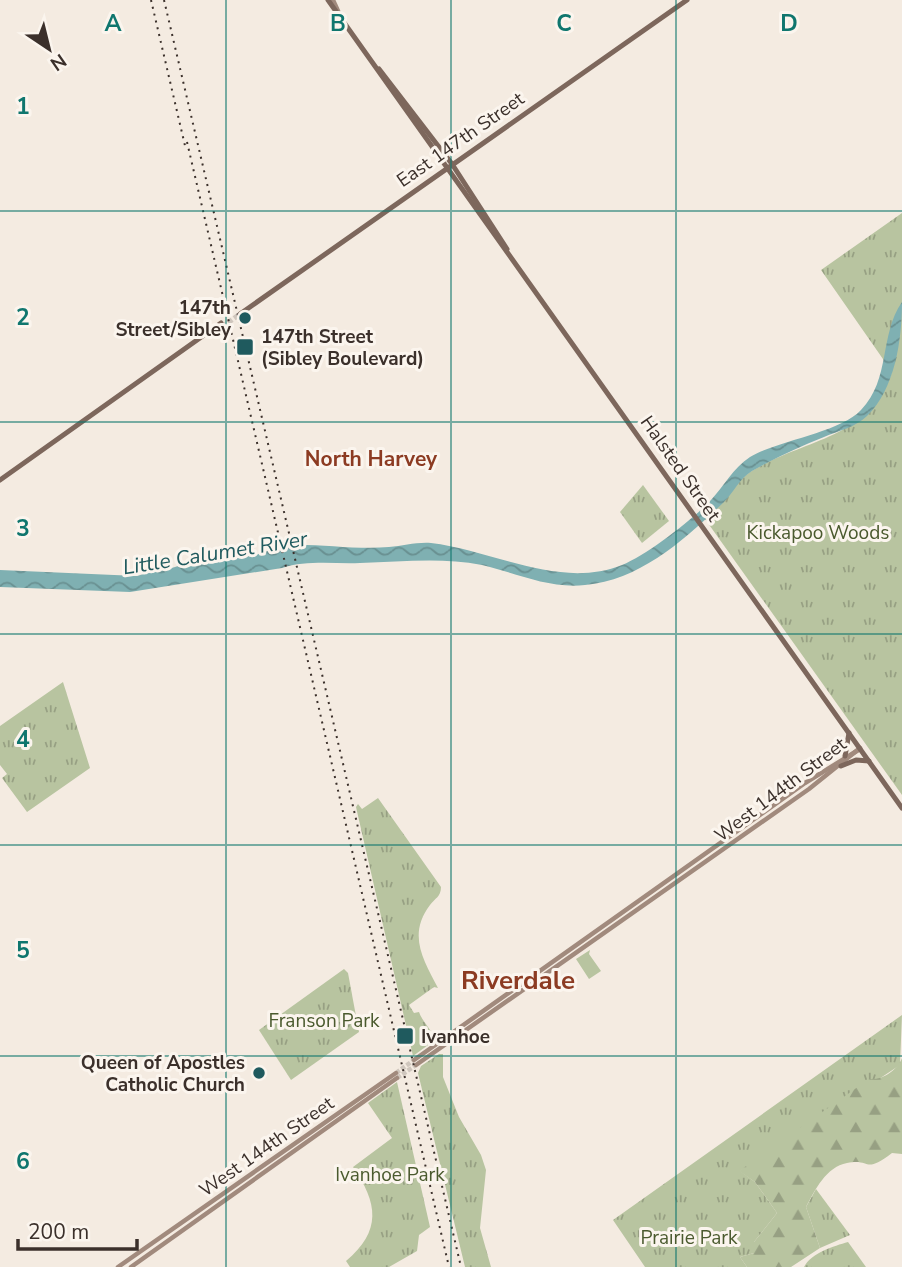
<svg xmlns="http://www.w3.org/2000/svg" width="902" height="1267" font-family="'Nunito Sans',sans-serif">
<defs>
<pattern id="grass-tufts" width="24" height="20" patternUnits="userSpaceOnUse" patternTransform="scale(1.75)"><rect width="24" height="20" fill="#b8c4a0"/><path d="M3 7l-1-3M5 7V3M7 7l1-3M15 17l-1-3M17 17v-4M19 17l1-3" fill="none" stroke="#97a083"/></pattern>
<pattern id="forest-firs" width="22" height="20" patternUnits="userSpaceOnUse" patternTransform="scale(1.75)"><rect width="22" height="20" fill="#b8c4a0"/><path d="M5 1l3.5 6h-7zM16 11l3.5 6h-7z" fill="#97a083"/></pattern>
<pattern id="water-waves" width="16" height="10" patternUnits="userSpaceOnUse" patternTransform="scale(1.75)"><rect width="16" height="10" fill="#7fb0b2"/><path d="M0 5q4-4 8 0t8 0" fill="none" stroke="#699091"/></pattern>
</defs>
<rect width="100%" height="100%" fill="#f4ebe1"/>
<g fill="url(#grass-tufts)">
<path d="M902,213V795L705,519C720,505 734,483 750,472C805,438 869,440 892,372L821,270Z"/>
<polygon points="643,485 669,521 642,543 620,512"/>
<polygon points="63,682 90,768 27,812 2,778 7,774 0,765 0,726"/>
<path d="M378,798L441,887C441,897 435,898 430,905C407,935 424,961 438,988L434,987L409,1005L414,1013L419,1012C423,1023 431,1028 435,1040L413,1056L356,807L358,804L362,809Z"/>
<polygon points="590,950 589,954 601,971 589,979 576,959"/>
<polygon points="344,969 348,973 359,1032 291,1080 259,1030"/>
<polygon points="902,1015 900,1065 740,1171 755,1182 777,1213 754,1242 754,1253 740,1257 747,1267 645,1267 613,1220"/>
<polygon points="439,1054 443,1054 443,1077 459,1117 481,1155 486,1170 480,1228 491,1267 465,1267 418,1073 421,1066"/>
<path d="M397,1082L430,1227L419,1235L417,1251L389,1267H350L346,1261C382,1231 378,1203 353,1167L392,1138L368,1103Z"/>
<polygon points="816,1189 850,1235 820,1248 806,1207"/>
<path d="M848,1242L866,1267H804C811,1253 834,1246 848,1242Z"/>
</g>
<path fill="url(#forest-firs)" d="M902,1058V1154L892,1153C863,1175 872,1158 847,1163C826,1167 815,1190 806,1207L820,1248L791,1267H747L740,1257L754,1253V1242L777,1213L755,1182L739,1171L869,1079C881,1081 898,1070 902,1058Z"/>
<path fill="url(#water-waves)" d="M902,302C902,340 895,389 867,416C856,427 838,431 824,437C799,447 775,458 752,471C739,479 734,492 724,502C685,539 641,580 585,585C549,589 516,573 482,565C440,557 402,562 360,563C334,564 306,560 282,568L130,592L0,587V570L137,576L154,571L156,564L168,569L182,565L187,567C211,562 235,559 259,554C268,552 274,546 284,545C318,543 355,550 389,547C403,546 416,542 431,543C492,550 560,590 622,565C647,555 692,520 711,500C724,486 733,468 750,457C779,440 839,433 861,410C891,379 879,335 902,302Z"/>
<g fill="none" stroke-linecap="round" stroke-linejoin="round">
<g stroke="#cfc6bd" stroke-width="4.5" stroke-dasharray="4.5 2" stroke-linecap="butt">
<polyline points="396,1073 414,1060"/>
<polyline points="397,1078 416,1065"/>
</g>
<polyline stroke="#cfc6bd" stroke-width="5" stroke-dasharray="5 2.5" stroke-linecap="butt" points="222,327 240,314"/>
<g stroke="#a18a7d" stroke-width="4.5">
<polyline points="333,0 338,11"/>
<polyline points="414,1060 805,783 860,749"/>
<polyline points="416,1065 809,789 860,748"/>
<polyline points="118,1267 396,1073"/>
<polyline points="131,1267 397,1078"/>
</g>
<g stroke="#7d675c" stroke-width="5">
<polyline points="328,0 902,808"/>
<polyline points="379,69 452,164 507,249"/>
<polyline points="240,314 687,0"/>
<polyline points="0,480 221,323"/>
<polyline points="845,756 849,733"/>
<polyline points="841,766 856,760 869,761"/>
</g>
<g stroke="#3b302b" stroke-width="2" stroke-dasharray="2 5" stroke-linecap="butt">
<polyline points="151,0 186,150"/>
<polyline points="164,0 461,1267"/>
<polyline points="187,142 449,1267"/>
</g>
</g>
<path fill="none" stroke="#0f766e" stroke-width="2" stroke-opacity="0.55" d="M226,0V1267M451,0V1267M676,0V1267M0,211H902M0,422H902M0,634H902M0,845H902M0,1056H902"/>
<g fill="#1f5a5e" stroke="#fbf5ee" stroke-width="2.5">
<circle cx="245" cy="318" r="7"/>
<rect x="236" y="338" width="18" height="18" rx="3.5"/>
<rect x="396" y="1027" width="18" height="18" rx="3.5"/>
<circle cx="259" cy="1073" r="7"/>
</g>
<g text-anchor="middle" stroke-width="6" stroke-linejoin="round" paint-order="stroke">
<g font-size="19" fill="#3b302b" stroke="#fbf5ee">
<text transform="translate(460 139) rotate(-35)" y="7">East 147th Street</text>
<text transform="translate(681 468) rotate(55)" y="7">Halsted Street</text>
<text transform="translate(780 789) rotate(-37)" y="7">West 144th Street</text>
<text transform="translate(266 1146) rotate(-35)" y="7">West 144th Street</text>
</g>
<g font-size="19" font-weight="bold" fill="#3b302b" stroke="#fbf5ee" text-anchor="end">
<text x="231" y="314">147th<tspan x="231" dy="22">Street/Sibley</tspan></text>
<text x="261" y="343" text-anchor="start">147th Street<tspan x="261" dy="22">(Sibley Boulevard)</tspan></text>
<text x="421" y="1043" text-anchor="start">Ivanhoe</text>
<text x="245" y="1069">Queen of Apostles<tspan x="245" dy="22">Catholic Church</tspan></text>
</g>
<g font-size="19" fill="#4a5a2e" stroke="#fbf5ee">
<text x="818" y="539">Kickapoo Woods</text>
<text x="324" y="1027">Franson Park</text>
<text x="390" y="1181">Ivanhoe Park</text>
<text x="689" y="1244">Prairie Park</text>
</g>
<g font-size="21" font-weight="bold" fill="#8c3b22" stroke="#fbf5ee">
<text x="371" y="466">North Harvey</text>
</g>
<g font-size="21" font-style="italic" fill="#1f5a5e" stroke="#fbf5ee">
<text transform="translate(215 553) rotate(-9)" y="7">Little Calumet River</text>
</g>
<g font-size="26" font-weight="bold" fill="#8c3b22" stroke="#fbf5ee">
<text x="518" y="989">Riverdale</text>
</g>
</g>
<g font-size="23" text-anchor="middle" font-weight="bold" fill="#0f766e" stroke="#fbf5ee" stroke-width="6" stroke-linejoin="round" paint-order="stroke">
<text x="113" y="31">A</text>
<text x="338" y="31">B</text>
<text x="564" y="31">C</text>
<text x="789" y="31">D</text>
<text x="23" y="114">1</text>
<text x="23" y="325">2</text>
<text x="23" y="536">3</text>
<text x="23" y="747">4</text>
<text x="23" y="958">5</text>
<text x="23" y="1169">6</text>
</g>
<g transform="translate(49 49) rotate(145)" stroke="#fbf5ee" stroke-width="5" paint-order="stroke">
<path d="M0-5L12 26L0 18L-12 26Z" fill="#3b302b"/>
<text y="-10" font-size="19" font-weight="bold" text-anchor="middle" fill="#3b302b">N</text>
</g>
<path d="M18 1239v10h119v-10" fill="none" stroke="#3b302b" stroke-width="3.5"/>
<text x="28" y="1239" font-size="21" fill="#3b302b" stroke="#fbf5ee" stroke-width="5" paint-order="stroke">200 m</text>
</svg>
